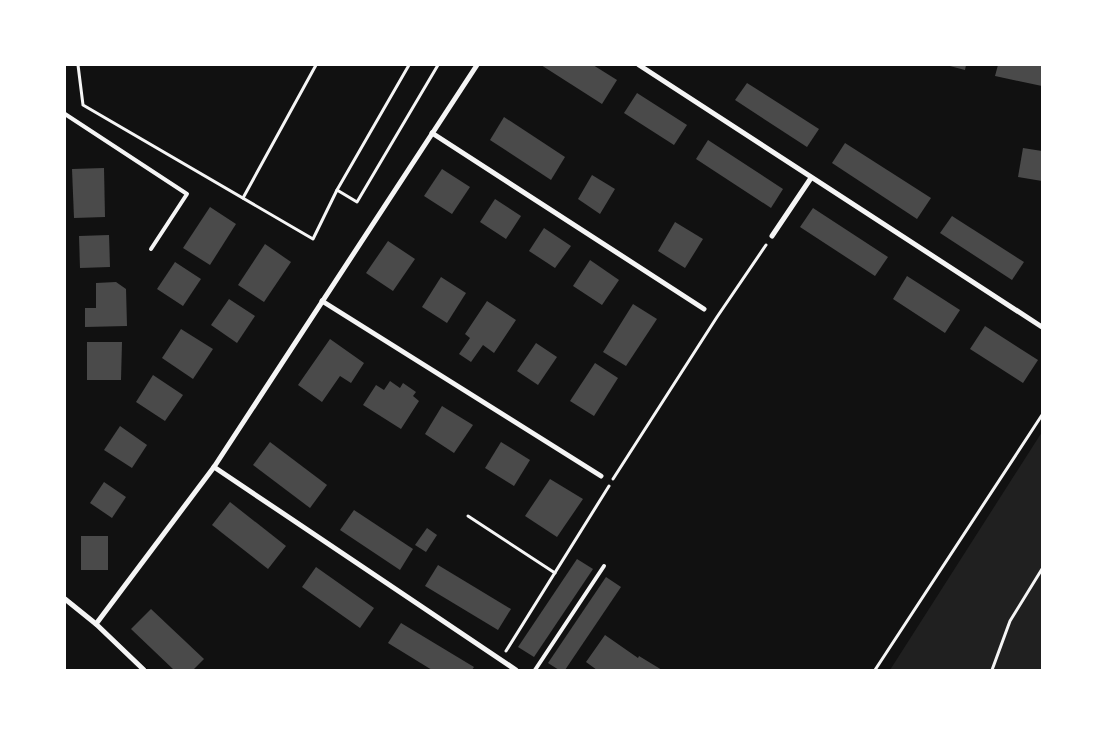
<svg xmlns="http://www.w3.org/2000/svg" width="1107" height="735" font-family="Raleway,sans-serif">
<rect width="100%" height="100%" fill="#111"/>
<polygon fill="#202020" points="1042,432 1042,670 890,670"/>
<g fill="#4a4a4a">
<polygon points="541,65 593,65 617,80 602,104"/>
<polygon points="946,65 966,65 965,70"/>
<polygon points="998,65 1042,65 1042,86 995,76"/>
<polygon points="747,83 819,129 807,147 735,100"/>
<polygon points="637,93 687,125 674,145 624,113"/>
<polygon points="504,117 565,157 551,180 490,140"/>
<polygon points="708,140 783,189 771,208 696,159"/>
<polygon points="845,143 931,198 917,219 832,163"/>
<polygon points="1023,148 1042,151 1042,181 1018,177"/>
<polygon points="104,168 105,217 74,218 72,169"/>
<polygon points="442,169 470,187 452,214 424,196"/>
<polygon points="592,175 615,189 600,214 578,199"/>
<polygon points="495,199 521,216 506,239 480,222"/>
<polygon points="210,207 236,224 210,265 183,248"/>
<polygon points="813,208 888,257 875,276 800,227"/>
<polygon points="952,216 1024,262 1012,280 940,233"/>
<polygon points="675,222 703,239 685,268 658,251"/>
<polygon points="544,228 571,246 555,268 529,251"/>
<polygon points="109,235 110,267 80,268 79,236"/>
<polygon points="388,241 415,259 393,291 366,273"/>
<polygon points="265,244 291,262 264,302 238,285"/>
<polygon points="590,260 619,280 602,305 573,286"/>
<polygon points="175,262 201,279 183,306 157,289"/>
<polygon points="907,276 960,310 945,333 893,299"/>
<polygon points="441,277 466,293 447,323 422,307"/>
<polygon points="116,282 126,289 127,326 85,327 85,308 96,308 96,283"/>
<polygon points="229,299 255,316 237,343 211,325"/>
<polygon points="487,301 516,320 494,353 483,345 471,362 459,354 470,338 465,334"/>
<polygon points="633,304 657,319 626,366 603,352"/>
<polygon points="985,326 1038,360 1023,383 970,349"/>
<polygon points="181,329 213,349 193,379 162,358"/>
<polygon points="330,339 364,363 351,383 340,376 322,402 298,385"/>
<polygon points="87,342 122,342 121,380 87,380"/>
<polygon points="536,343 557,357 538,385 517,371"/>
<polygon points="595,363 618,378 594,416 570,401"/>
<polygon points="153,375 183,395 165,421 136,402"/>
<polygon points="390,381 400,388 403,383 416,392 413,396 419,401 401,429 363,405 376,385 384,390"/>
<polygon points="442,406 473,425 454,453 425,434"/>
<polygon points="120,426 147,445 132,468 104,450"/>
<polygon points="270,442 327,485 310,508 253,465"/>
<polygon points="501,442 530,460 514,486 485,468"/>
<polygon points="550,479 583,499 557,537 525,516"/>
<polygon points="104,482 126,497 112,518 90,503"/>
<polygon points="230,502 286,546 268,569 212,525"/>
<polygon points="354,510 413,549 400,570 340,530"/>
<polygon points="427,528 437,535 426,552 415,545"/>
<rect x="81" y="536" width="27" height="34"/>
<polygon points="577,559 593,569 534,657 518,647"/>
<polygon points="438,565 511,609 498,630 425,586"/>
<polygon points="316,567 374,608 360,628 302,587"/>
<polygon points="606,577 621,587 565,670 559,670 548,663"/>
<polygon points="151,609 204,659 193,670 174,670 131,629"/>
<polygon points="401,623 474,667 472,670 432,670 388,643"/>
<polygon points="605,635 638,658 639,656 662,670 597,670 586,662"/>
</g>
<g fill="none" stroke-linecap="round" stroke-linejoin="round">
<g stroke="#f5f5f5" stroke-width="3">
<polyline points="78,65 83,105 313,239 337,190 357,202 438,65"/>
<polyline points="337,190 409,65"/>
<polyline points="243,198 316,65"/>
<polyline points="613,479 717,317 766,245"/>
<polyline points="468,516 555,573"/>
<polyline points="506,651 609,486"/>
<polyline points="875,670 1042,415"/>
<polyline points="992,670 1010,621 1042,569"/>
</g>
<g stroke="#f5f5f5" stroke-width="4">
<polyline points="65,114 187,194 151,249"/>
<polyline points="535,670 604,566"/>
</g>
<g stroke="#f5f5f5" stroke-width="5">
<polyline points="639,65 1042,327"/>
<polyline points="432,133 704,309"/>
<polyline points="772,236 811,178"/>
<polyline points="322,301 601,476"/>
<polyline points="214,467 516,670"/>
<polyline points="65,599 96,624 144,670"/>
<polyline points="96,624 214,467 477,65"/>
</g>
</g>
<rect width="1107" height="735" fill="none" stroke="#ffffff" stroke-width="132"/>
</svg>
